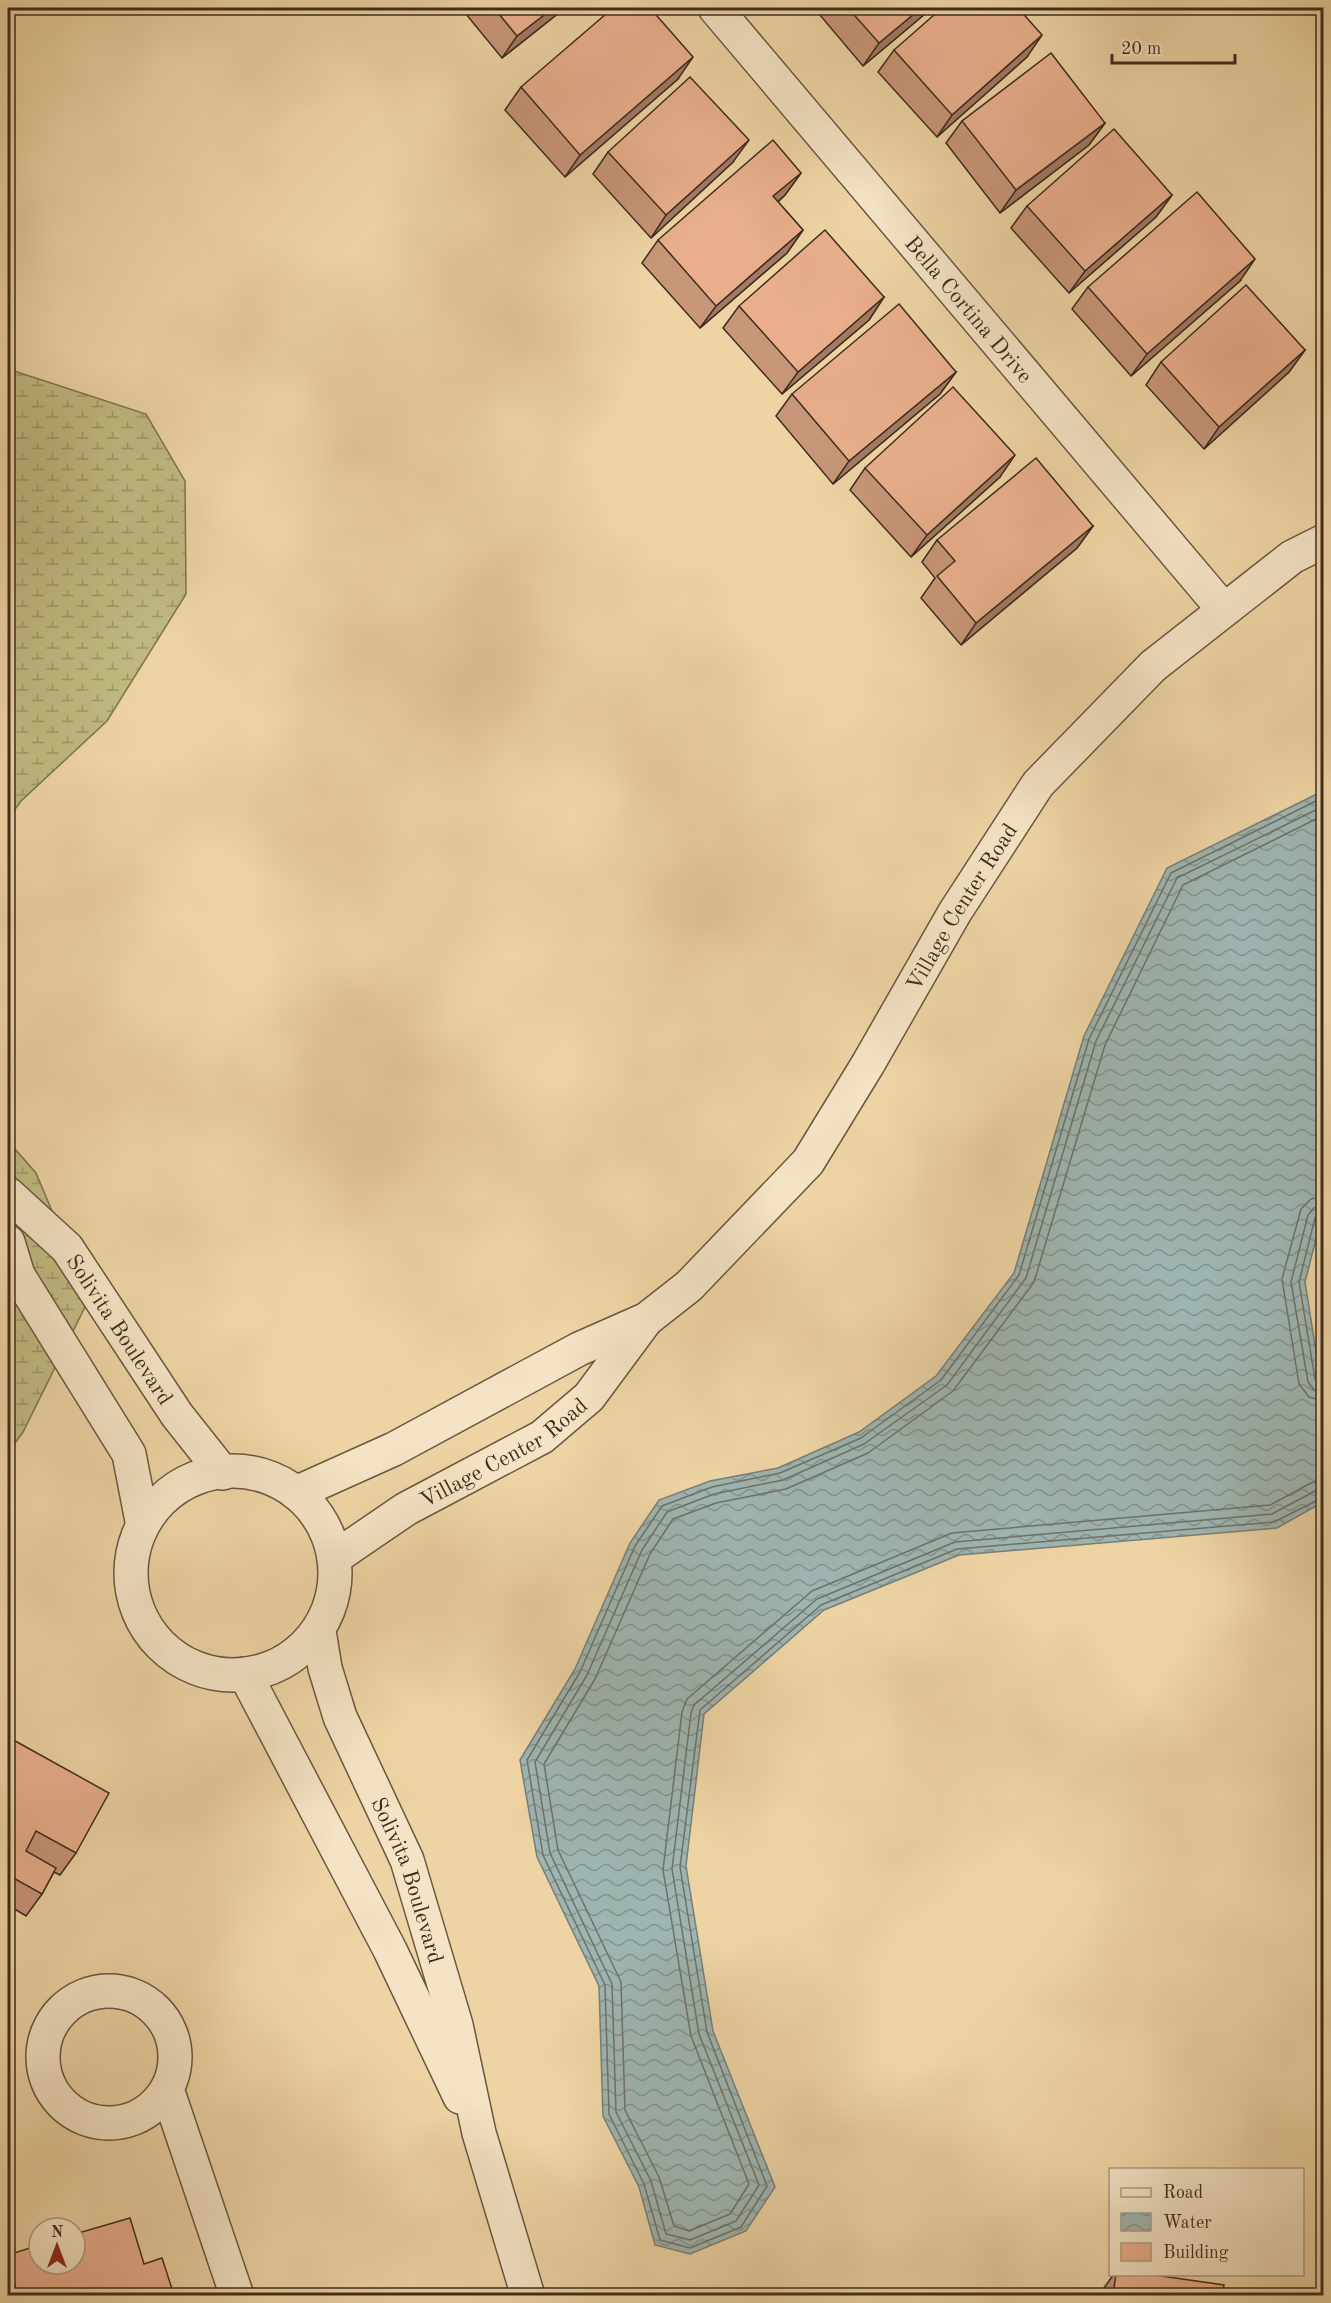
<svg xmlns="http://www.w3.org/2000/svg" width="1331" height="2303" font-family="'Old Standard TT',serif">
<defs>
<pattern id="wetland-marsh" width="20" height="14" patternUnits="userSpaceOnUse" patternTransform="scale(1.5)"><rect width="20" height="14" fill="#c0bb81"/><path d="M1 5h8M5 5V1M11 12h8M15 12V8" fill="none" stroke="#9d9869"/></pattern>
<pattern id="water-waves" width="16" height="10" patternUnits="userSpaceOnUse" patternTransform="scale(1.5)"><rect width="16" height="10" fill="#9eb5b1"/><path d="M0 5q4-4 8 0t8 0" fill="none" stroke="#82948f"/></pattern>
</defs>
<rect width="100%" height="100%" fill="#eed4a4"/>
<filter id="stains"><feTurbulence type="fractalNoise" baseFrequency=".00333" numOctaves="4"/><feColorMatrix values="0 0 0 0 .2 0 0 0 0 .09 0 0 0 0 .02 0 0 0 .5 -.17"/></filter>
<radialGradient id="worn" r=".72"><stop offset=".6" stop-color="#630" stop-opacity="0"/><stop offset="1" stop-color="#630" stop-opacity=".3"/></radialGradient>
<g fill="url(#wetland-marsh)" stroke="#7f7450" stroke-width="1.5">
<polygon points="8,369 146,414 185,481 186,594 107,721 21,801 8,819"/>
<polygon points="8,1141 36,1173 89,1299 23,1432 8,1453"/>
</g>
<polygon fill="url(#water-waves)" stroke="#787f76" stroke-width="1.5" points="1323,791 1324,1208 1305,1282 1323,1395 1323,1502 1277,1528 959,1555 824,1610 704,1714 686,1866 713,2031 775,2187 746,2231 690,2254 655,2245 639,2187 603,2116 599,1986 537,1857 520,1760 575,1669 630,1543 659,1500 710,1481 778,1468 859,1432 936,1376 1014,1273 1084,1036 1167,868"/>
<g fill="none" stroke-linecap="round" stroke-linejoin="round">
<g stroke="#6e7168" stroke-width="1.5">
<polyline points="1324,797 1171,873 1089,1039 1019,1275 941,1380 861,1438 780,1473 712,1487 662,1506 635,1546 580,1672 527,1760 543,1855 605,1985 609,2114 644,2184 660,2240 690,2248 741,2227 767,2186 707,2032 680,1867 700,1710 821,1605 957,1549 1274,1522 1324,1497"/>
<polyline points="1324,806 1177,878 1096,1041 1026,1278 947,1385 864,1444 783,1480 714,1494 667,1512 642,1550 587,1675 535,1762 550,1853 612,1984 616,2112 651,2181 666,2234 690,2240 736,2221 759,2185 699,2034 672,1869 691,1713 694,1705 817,1599 955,1542 1272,1514 1315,1491 1324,1489"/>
<polyline points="1324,815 1183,885 1105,1045 1034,1282 953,1391 868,1453 786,1489 716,1503 673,1519 650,1554 595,1679 544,1764 558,1850 621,1982 625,2110 659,2177 674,2226 689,2231 730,2214 749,2184 691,2036 663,1870 682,1712 687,1699 812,1591 952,1533 1270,1505 1311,1483 1324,1480"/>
<polyline points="1324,1196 1311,1199 1301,1209 1282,1279 1299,1384 1309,1397 1324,1401"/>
<polyline points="1324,1206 1314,1208 1308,1215 1291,1282 1308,1382 1314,1390 1324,1392"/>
<polyline points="1324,1213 1315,1218 1299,1282 1315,1379 1318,1383 1324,1384"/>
</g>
<g stroke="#6a5740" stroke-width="36">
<g id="street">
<path id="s1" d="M715,8L1224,610"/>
<path id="s2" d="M8,1194L67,1248L177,1415L223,1473"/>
<polyline points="8,1242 18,1275 129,1454 142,1521"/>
<circle cx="233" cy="1573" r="102"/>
<path id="s3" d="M296,1493L394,1449L579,1349L647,1319L689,1286L808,1162L868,1064L955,912L1038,784L1153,666L1292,557L1324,541"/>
<path id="s4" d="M334,1558L406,1509L542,1437L589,1397L646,1320"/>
<path id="s5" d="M319,1631L325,1668L340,1717L407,1860L456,2025L479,2133L528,2296"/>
<polyline points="245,1674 390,1950 460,2097"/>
<circle cx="109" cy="2057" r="66"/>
<polyline points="167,2089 237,2296"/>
</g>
</g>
<use href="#street" stroke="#f4e3c4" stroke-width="33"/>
</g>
<g fill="#c89679" stroke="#3e2d1e" stroke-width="1.5">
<polygon points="461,8 565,8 502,58"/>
<polygon points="814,8 932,8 863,66"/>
<polygon points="894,50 1027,57 937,137 878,72"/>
<polygon points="678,79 565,177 505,110 521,87"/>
<polygon points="962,121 1105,123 1089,145 1000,213 946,143"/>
<polygon points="608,152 733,162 651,238 593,174"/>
<polygon points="801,173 785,195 778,202 803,230 787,253 700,328 642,263 658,240"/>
<polygon points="1172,195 1156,217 1069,293 1011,228 1027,206"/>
<polygon points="1240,281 1131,376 1072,309 1088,287"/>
<polygon points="884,297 869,320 782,394 723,328 739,306"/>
<polygon points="1305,350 1289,372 1204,449 1146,385 1161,362"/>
<polygon points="956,372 940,394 833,484 776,416 792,394"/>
<polygon points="865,468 1000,477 911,557 850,490"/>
<polygon points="1093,526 1077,548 961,645 921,598 935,578 922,562 937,540"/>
<polygon points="8,1737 76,1853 60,1875 54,1872 42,1894 26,1916 8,1905"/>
<polygon points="8,2255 144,2264 174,2295 8,2295"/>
<polygon points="1114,2274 1147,2274 1222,2295 1101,2295 1101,2292"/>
</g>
<g fill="#a37a63" stroke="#3e2d1e" stroke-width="1.5">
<polygon points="553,8 565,8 502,58 517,36"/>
<polygon points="921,8 932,8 863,66 879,43"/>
<polygon points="1042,35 1027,57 937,137 952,115"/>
<polygon points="693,57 678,79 565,177 580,155"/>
<polygon points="1105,123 1089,145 1000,213 1016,190"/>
<polygon points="749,140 733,162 651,238 666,215"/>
<polygon points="801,173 785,195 758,219 773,196"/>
<polygon points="1172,195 1156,217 1069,293 1085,271"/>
<polygon points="803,230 787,253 700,328 716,306"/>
<polygon points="1255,259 1240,281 1131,376 1147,354"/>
<polygon points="884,297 869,320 782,394 798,372"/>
<polygon points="1305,350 1289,372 1204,449 1219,427"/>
<polygon points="956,372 940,394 833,484 849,461"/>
<polygon points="1015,455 1000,477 911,557 927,535"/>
<polygon points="1093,526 1077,548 961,645 976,623"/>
</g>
<g fill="#e9af8d" stroke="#3e2d1e" stroke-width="1.5">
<polygon points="494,8 553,8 517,36"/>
<polygon points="613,8 650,8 693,57 580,155 521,87"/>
<polygon points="848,8 921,8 879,43"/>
<polygon points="942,8 1018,8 1042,35 952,115 894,50"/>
<polygon points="1051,53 1105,123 1016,190 962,121"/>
<polygon points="690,77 749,140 666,215 608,152"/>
<polygon points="1114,129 1172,195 1085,271 1027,206"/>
<polygon points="773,140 801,173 773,196 803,230 716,306 658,240"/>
<polygon points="1197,192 1255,259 1147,354 1088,287"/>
<polygon points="825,230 884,297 798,372 739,306"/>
<polygon points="1246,285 1305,350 1219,427 1161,362"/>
<polygon points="899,304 956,372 849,461 792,394"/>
<polygon points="953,387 1015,455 927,535 865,468"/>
<polygon points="1036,458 1093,526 976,623 937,576 955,561 937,540"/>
<polygon points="8,1737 109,1793 76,1853 36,1831 26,1851 56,1868 42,1894 8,1875"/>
<polygon points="130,2218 144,2264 162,2258 174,2295 18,2295 8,2263 8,2255 39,2245 39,2264 75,2264 75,2234"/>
<polygon points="1116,2274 1147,2274 1224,2285 1222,2295 1113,2295"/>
</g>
<g text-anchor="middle" stroke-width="4.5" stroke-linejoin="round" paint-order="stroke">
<g font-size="22" fill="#3e2d1e" stroke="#f4e3c4">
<text dy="8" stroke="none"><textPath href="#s1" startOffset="394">Bella Cortina Drive</textPath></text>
<text dy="8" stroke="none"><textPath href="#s3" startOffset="915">Village Center Road</textPath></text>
<text dy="8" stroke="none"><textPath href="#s2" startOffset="177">Solivita Boulevard</textPath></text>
<text dy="8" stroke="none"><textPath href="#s4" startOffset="200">Village Center Road</textPath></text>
<text dy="8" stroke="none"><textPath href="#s5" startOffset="266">Solivita Boulevard</textPath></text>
</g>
</g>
<rect width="1331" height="2303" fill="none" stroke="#eed4a4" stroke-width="30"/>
<rect x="9" y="9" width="1313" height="2285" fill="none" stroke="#3e2d1e" stroke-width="3"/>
<rect x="15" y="15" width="1301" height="2273" fill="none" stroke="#3e2d1e" stroke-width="1.5"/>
<rect x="1109" y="2168" width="195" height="108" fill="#f4e3c4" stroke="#ab9a82" stroke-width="1.5"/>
<rect x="1121" y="2188" width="30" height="9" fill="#f4e3c4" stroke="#ab9a82" stroke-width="1.5"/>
<text x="1163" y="2198" font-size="18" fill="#3e2d1e">Road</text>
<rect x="1121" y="2213" width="30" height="18" fill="url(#water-waves)" stroke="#ab9a82" stroke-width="1.5"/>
<text x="1163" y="2228" font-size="18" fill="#3e2d1e">Water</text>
<rect x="1121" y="2243" width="30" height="18" fill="#e9af8d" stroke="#ab9a82" stroke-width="1.5"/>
<text x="1163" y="2258" font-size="18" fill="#3e2d1e">Building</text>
<g transform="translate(57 2246)"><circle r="28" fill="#f4e3c4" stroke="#ab9a82" stroke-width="1.5"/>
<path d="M0-4.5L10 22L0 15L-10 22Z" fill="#8f2418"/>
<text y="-9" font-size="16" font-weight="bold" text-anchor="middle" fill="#3e2d1e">N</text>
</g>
<path d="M1112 54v9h123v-9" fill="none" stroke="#3e2d1e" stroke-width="3"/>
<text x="1121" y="54" font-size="18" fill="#3e2d1e" stroke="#f4e3c4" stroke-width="4.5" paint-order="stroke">20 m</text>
<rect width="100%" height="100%" filter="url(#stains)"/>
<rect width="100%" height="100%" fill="url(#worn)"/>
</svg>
